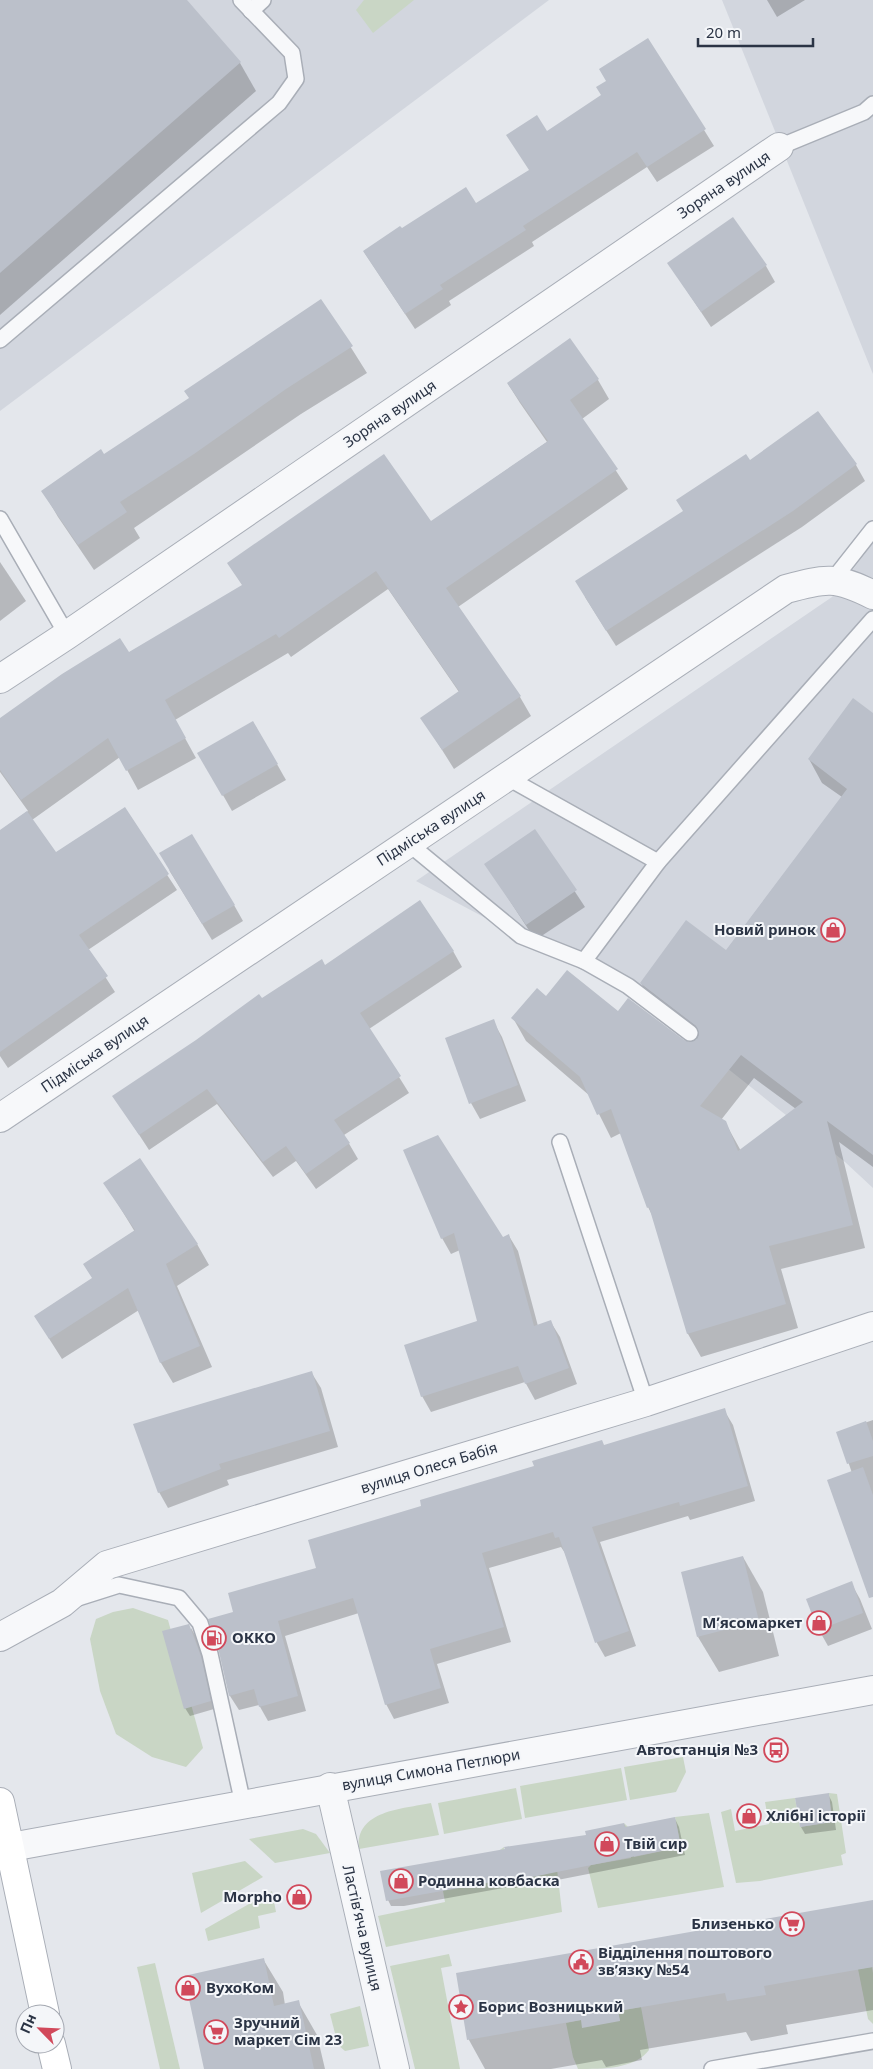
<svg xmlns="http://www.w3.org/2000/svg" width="873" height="2069" font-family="'Noto Sans',sans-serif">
<rect width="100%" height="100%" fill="#e4e7ec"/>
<g fill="#d2d6de">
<polygon points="0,0 549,0 0,411"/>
<polygon points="722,0 873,0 873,374"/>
<polygon points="873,543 873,1188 845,1162 644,1002 416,881 832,597"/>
</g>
<g fill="#c9d6c5">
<polygon points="364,0 414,0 373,33 356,10"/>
<polygon points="133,1608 168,1620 203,1748 186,1767 152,1757 116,1734 100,1691 90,1639 96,1619 113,1612"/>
<polygon points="683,1757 686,1772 676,1792 630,1800 624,1767"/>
<polygon points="621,1768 627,1800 525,1818 520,1786"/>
<polygon points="516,1788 522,1819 444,1834 438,1803"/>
<polygon points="829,1793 837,1794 846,1853 841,1855 843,1865 760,1881 736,1883 721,1812 731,1809 735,1831 769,1824 765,1802 795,1798 800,1827 832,1822"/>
<path d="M431,1803L439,1835L359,1849C355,1810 403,1809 431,1803Z"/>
<polygon points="709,1813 724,1887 598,1908 588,1868 591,1865 631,1858 624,1823 628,1827 634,1857 681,1847 675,1817"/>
<polygon points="303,1829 316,1834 330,1853 275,1863 249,1839"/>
<polygon points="504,1847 510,1880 546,1874 543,1853 555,1852 562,1912 386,1947 378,1916 445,1902 443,1891"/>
<polygon points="245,1861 263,1877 201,1913 192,1873"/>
<polygon points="272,1891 276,1912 258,1916 260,1928 208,1941 205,1929"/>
<polygon points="449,1954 452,1966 441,1968 460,2069 415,2069 390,1966"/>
<polygon points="155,1963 180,2069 160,2069 137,1967"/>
<polygon points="872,1967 873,1973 873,2024 868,2019 858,1969"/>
<polygon points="360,2006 369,2046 345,2051 338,2045 330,2014"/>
<path d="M641,2007L649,2050C635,2069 603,2069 578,2069L573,2057L566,2023L581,2020L620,2021L618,2011Z"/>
</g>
<g fill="#0003" fill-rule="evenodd">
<polygon points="0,0 185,0 240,63 256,91 0,315"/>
<polygon points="767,0 805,0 777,17"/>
<polygon points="648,40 714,146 657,182 647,167 532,242 534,246 449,301 451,305 415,329 364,252 401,230 476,204 530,171 547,132 602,96 608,81"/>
<polygon points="669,264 766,266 775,282 711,327"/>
<polygon points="321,300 367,373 301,414 134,528 140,538 94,570 58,517 43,491 104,456 190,399"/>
<polygon points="569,340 598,380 609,399 582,419 628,489 458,607 520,697 531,716 454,769 422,718 459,692 388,589 291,657 288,653 175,720 196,758 138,790 120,757 32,820 56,854 124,809 177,890 88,950 115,992 8,1068 0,1056 0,831 28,811 0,772 0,719 128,654 243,586 229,563 430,523 547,442 520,403 508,384"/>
<polygon points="818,412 856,465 865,481 802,527 616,646 585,597 685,512"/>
<polygon points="0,562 26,601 0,621"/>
<path d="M873,715V1167L839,1142L865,1248L781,1269L798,1328L701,1357L688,1334L653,1217L648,1207L621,1133L611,1138L590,1096L526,1041L513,1018L546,997L619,1013L689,1044L699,1040L654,1006L641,983L726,951L842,797L822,783L809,759ZM754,1078L796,1109L741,1151L725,1122L721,1120Z"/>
<polygon points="253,722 286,780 232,811 199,753"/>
<polygon points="535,831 585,907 543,935 532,935 486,864"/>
<polygon points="169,870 234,905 243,921 212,940"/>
<polygon points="453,951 462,967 369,1029 409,1093 344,1135 358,1159 316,1189 296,1161 273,1177 217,1104 149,1150 114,1096 262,1000"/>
<polygon points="493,1021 502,1037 526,1101 480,1119 471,1103"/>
<polygon points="405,1151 503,1239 509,1236 518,1251 538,1326 550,1321 560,1337 577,1384 535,1400 525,1382 431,1412 422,1396 479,1322 460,1250 451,1254 442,1238"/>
<polygon points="105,1183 197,1244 209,1265 177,1286 212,1367 173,1383 161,1363 139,1310 62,1359 48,1337 93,1279 135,1232"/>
<polygon points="311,1372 321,1388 338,1447 227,1480 229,1485 168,1508 159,1492"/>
<polygon points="724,1410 733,1425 755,1501 690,1520 688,1516 600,1542 636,1646 605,1657 597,1643 565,1553 561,1547 489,1568 511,1642 437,1664 449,1703 394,1719 386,1704 359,1613 285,1636 306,1711 268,1721 259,1705 239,1710 230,1696 220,1652 235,1613 318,1569 423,1507 605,1446"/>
<polygon points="873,1420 873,1576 852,1473 838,1432"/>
<polygon points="743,1557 763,1592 779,1656 719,1672 698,1637"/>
<polygon points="851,1583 860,1599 872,1629 828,1646 819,1630 808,1599"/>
<polygon points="191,1628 196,1637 205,1666 214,1709 190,1716 185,1708"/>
<polygon points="828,1794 832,1802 836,1830 805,1834 801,1827"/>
<polygon points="675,1819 679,1827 685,1855 537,1884 515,1888 514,1886 404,1906 391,1906 387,1898 624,1824 626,1828"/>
<polygon points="873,1901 873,2010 786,2025 788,2034 751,2041 746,2032 640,2050 642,2060 606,2067 602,2060 551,2069 485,2069 469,2040 457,1974"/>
<polygon points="263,1959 283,1992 285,2005 298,2002 317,2035 325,2069 205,2069"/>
</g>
<g fill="#bbc0ca" fill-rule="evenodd">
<polygon points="0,0 187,0 241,62 0,273"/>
<polygon points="648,38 706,129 647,167 637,152 523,226 526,230 440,285 443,289 405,314 363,251 400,226 402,228 466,187 476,203 529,170 506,135 537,115 547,131 601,95 596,87 606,81 599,69"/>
<polygon points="733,217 767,265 701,312 667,263"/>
<polygon points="321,299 353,346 286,389 194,454 120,502 127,512 78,545 41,491 101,449 104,454 189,398 184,391"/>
<polygon points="570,338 599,379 570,400 618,469 446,588 521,696 442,750 420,718 459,691 376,571 279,638 276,634 165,700 186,738 126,771 108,738 21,800 0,770 0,718 62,674 120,638 129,652 242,585 227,563 384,454 431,521 548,441 507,383"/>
<polygon points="818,411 857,464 793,511 606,631 575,581 683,511 676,500 746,454 750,460"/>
<path d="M853,698L873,713V1155L827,1121L853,1225L769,1246L786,1304L687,1334L649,1207L647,1208L611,1109L597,1115L580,1077L511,1018L537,988L546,996L567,970L618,1011L628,998L684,1040L689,1042L697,1039L699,1034L696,1026L640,983L686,920L726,950L847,789L808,759ZM741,1055L803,1102L738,1151L726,1121L700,1106Z"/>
<polygon points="253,721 278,764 222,796 197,753"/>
<polygon points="125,807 169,874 79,935 108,976 0,1052 0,830 27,811 56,852"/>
<polygon points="535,829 577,890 526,925 484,864"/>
<polygon points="192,834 235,905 202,924 159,853"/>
<polygon points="420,900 454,951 360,1013 401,1076 334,1120 350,1143 306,1174 286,1146 263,1162 207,1089 139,1135 112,1096 196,1040 259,994 262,998 322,959 325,965"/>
<polygon points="494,1019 518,1085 469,1104 445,1038"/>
<polygon points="438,1135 503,1237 509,1234 534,1326 551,1320 569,1368 525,1384 518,1366 421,1397 404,1345 477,1321 454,1233 441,1239 403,1150"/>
<polygon points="140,1158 198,1244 166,1264 200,1346 160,1363 128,1288 49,1339 34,1316 92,1278 83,1264 135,1230 103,1183"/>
<polygon points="312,1371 330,1431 219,1464 221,1469 158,1493 133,1424"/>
<polygon points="725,1408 748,1486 680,1506 679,1502 592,1527 629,1631 595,1643 559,1537 555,1538 553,1532 482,1553 504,1627 430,1649 441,1688 385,1705 353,1598 278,1621 298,1696 259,1707 254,1689 229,1696 219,1652 208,1619 233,1612 228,1593 316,1568 308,1540 421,1506 420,1500 534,1466 532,1461 602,1440 604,1445"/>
<polygon points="866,1421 873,1441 873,1456 847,1464 836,1432"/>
<polygon points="863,1467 873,1495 873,1597 869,1598 827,1480"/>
<polygon points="743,1556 759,1621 697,1637 681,1572"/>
<polygon points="852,1581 863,1613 818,1630 806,1599"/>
<polygon points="189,1624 201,1656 211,1701 184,1709 162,1631"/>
<polygon points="829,1793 832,1822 800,1827 795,1798"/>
<polygon points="675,1817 681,1847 532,1877 509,1880 509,1879 386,1901 380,1871 505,1849 504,1847 586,1835 585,1831 624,1823 625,1827"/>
<polygon points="873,1900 873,1967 764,1986 766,1995 727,2001 725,1993 618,2011 620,2021 582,2028 581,2020 467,2040 456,1973"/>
<polygon points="264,1958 274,2006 299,2000 314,2069 204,2069 184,1976"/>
</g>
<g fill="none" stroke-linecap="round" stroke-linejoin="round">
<g stroke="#a9aeb7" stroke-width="18">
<g id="service">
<polyline points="251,11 263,0"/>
<polyline points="779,147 864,112 873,104"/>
<polyline points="0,340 279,103 296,79 292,53 241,0"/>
<polyline points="0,519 67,635"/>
<polyline points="832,581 873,529"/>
<polyline points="508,778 658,862"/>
<polyline points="408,843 521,936 584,961 628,986 690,1033"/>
<polyline points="584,961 658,862 873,619"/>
<polyline points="560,1142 646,1402"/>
<polyline points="78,1598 119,1585 179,1598 200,1623 210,1654 243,1804"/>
<polyline points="712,2069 873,2041"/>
</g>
</g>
<g stroke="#a9aeb7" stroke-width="30">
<g id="minor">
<polyline points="0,679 67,635 779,147"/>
<path d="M0,1118L786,589C826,578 836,576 873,595"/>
<polyline points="0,1637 62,1603 107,1565 646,1402 873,1326"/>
<polyline points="330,1787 395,2069"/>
</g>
</g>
<g stroke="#a9aeb7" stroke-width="30">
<polyline id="tertiary" points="0,1849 873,1690"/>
</g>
<g stroke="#a9aeb7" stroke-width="30">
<g id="secondary">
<polyline points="0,1802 45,2014"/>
<polyline points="51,2044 57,2069"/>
</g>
</g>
<use href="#service" stroke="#f7f8fa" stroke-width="15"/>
<use href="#minor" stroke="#f7f8fa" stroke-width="28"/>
<use href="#tertiary" stroke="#f7f8fa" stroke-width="28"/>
<use href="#secondary" stroke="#fff" stroke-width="28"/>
</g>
<defs>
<g id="shop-ring" transform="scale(1.25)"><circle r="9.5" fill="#f4f6f9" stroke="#d1495b" stroke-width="1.5"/><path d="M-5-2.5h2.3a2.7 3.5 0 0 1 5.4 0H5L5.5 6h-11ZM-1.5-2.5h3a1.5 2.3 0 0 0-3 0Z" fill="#d1495b"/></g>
<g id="fuel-ring" transform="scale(1.25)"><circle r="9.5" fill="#f4f6f9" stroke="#d1495b" stroke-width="1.5"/><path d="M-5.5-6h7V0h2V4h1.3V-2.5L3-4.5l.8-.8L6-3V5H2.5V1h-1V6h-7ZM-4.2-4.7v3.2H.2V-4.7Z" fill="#d1495b"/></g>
<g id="bus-ring" transform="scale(1.25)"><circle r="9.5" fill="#f4f6f9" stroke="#d1495b" stroke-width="1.5"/><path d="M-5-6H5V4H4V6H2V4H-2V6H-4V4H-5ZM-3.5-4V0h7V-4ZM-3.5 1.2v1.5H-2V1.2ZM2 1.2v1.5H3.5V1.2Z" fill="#d1495b"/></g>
<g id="supermarket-ring" transform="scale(1.25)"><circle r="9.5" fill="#f4f6f9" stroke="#d1495b" stroke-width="1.5"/><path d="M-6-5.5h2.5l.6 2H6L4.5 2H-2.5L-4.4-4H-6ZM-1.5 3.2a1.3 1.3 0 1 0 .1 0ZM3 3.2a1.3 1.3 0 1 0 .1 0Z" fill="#d1495b"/></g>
<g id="civic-ring" transform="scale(1.25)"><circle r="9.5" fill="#f4f6f9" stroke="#d1495b" stroke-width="1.5"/><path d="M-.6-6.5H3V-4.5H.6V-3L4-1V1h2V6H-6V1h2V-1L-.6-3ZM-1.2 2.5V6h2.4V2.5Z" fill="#d1495b"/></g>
<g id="sight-ring" transform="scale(1.25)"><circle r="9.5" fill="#f4f6f9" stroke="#d1495b" stroke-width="1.5"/><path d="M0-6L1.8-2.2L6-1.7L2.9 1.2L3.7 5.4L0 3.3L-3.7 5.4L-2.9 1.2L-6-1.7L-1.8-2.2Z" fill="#d1495b"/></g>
</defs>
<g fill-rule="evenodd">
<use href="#shop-ring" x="833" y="930"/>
<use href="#shop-ring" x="819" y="1623"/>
<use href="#fuel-ring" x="214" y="1638"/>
<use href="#bus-ring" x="776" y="1750"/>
<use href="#shop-ring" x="749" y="1816"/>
<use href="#shop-ring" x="607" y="1844"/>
<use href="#shop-ring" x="401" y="1881"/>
<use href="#shop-ring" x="299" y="1897"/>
<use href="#supermarket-ring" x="792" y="1924"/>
<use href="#civic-ring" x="581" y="1962"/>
<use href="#shop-ring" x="188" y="1988"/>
<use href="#sight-ring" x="461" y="2007"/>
<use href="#supermarket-ring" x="216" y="2032"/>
</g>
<g text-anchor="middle" stroke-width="4" stroke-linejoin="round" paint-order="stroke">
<g font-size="15" fill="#2b3445" stroke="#f4f6f9">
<text transform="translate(724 185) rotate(-34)" y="5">Зоряна вулиця</text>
<text transform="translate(390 414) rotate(-34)" y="5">Зоряна вулиця</text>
<text transform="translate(431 828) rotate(-33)" y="5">Підміська вулиця</text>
<text transform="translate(95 1054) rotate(-34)" y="5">Підміська вулиця</text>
<text transform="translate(429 1468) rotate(-17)" y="5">вулиця Олеся Бабія</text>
<text transform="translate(431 1770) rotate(-10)" y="5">вулиця Симона Петлюри</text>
<text transform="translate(362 1928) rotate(77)" y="5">Ластівʼяча вулиця</text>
</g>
<g font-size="15" font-weight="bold" fill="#2b3445" stroke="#f4f6f9" text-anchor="start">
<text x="816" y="935" text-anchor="end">Новий ринок</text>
<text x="802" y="1628" text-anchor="end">Мʼясомаркет</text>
<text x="232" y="1643">ОККО</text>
<text x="758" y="1755" text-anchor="end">Автостанція №3</text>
<text x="766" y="1821">Хлібні історії</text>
<text x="624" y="1849">Твій сир</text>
<text x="418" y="1886">Родинна ковбаска</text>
<text x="282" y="1902" text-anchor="end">Morpho</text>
<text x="774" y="1929" text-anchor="end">Близенько</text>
<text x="598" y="1958">Відділення поштового<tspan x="598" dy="17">зв’язку №54</tspan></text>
<text x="206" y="1993">ВухоКом</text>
<text x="478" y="2012">Борис Возницький</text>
<text x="234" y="2028">Зручний<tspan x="234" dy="17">маркет Сім 23</tspan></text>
</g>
</g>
<g transform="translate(40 2029) rotate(294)"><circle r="24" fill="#f4f6f9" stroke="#a4a8b1"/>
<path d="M0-4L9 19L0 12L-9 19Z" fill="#d1495b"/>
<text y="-8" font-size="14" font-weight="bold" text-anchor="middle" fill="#2b3445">Пн</text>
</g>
<path d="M698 38v8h115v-8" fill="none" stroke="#2b3445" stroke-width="2.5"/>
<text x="706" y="38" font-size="15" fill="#2b3445" stroke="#f4f6f9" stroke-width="4" paint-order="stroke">20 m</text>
</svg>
